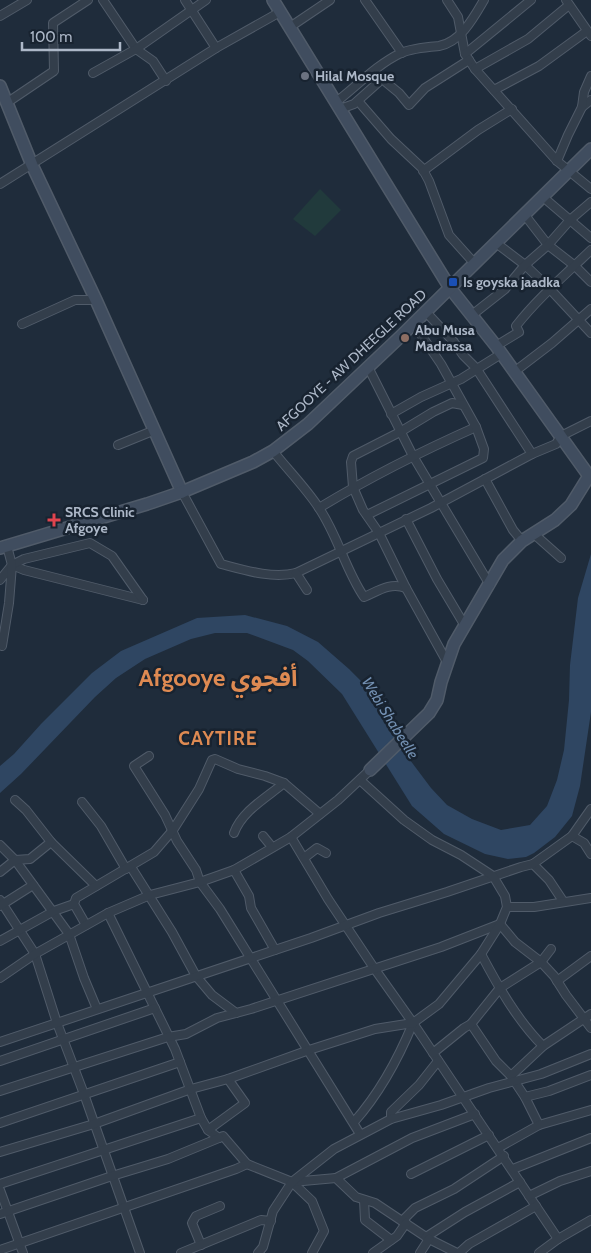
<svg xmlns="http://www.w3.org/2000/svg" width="591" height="1253" font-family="Cabin,'Noto Sans Arabic',sans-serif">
<rect width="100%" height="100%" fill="#1f2c3b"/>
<polygon fill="#213a3c" points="320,189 341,210 315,236 293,219"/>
<polygon fill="#2f4662" points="591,554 591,712 580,786 572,816 555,837 534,853 526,857 508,859 485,854 444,834 412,806 342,694 308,661 293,650 247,633 215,633 191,639 145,659 116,678 95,697 21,774 0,793 0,766 14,754 41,724 92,673 121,651 197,618 245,615 287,626 318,642 349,669 364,684 379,706 410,760 431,788 447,805 472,819 501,830 530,825 547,806 557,780 564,750 569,700 570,665 578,598"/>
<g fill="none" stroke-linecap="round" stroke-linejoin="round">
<g stroke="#505b69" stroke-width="10">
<g id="street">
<polyline points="103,0 136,49 153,61 166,81"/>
<polyline points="185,0 216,48"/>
<polyline points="365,0 402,53"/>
<polyline points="447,0 458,17 465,54 475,69 557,161 591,189"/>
<polyline points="566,0 591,36"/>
<polyline points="0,16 27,0"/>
<polyline points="290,27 330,0"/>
<polyline points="465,54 531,0"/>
<polyline points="475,69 528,39 569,5"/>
<polyline points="93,73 136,49 206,0"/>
<polyline points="494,90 539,66 587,31"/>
<polyline points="358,101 391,139 422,168 429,181 449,235 475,264"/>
<polyline points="8,102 54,71 53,23 88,0"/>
<path d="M336,102C357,86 376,65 401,53C412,48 427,47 439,46C461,42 474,17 484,0"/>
<polyline points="582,107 591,100"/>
<polyline points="340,109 354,104 382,79 399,93 409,105 425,88 469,60"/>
<polyline points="557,161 568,135 582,107 584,92 591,76"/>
<polyline points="423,171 478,130 512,109"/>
<polyline points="0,184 216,48 280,12"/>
<polyline points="543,197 591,238"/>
<polyline points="524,214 548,245 575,266 591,282"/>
<polyline points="496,243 525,265 549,288 591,333"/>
<polyline points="425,311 454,342 463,355 476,368 532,454"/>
<polyline points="472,315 505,289 525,265 548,245 570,220 591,202"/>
<polyline points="22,324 75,300 96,300"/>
<path d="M496,346L519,332L516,326C538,298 565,275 591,250"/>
<polyline points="368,367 413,456 490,585"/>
<polyline points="514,372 552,343 591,309"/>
<polyline points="391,414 421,397 461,379 501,354"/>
<polyline points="118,445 155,430"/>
<path d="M273,451C288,470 306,488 319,508C338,536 345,569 364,597C378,591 390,582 406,588"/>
<polyline points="485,479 513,530 522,541"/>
<path d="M182,492L221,564C244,570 272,579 296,573L431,508L532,454L556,444L561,436L591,421"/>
<path d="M319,508C370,477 422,451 476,427"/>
<polyline points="367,515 483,458 484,449 476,427 441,364 413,323"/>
<polyline points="406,519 437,579 465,626"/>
<polyline points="534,534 561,558"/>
<polyline points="12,565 24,570 143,600"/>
<polyline points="296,573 307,590"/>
<polyline points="0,580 12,565 24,559 90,543 112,556 143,600"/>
<polyline points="2,646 9,603 12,565 7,546"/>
<polyline points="447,662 406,588 379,533 363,510 353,487 351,462 353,456 400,432 433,412 452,403 463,405"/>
<polyline points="149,756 134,766 165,815 177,841 196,870 200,882 220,909 360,1134"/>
<polyline points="15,800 26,810 51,842 96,886"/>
<polyline points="82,802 101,826 126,869"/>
<path d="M234,833C242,811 266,798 284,783"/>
<polyline points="263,836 272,847"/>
<polyline points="572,836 584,843 591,854"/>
<polyline points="291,837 328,899 374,968 413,1023 558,1239"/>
<polyline points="0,845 15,860 69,934 84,978 97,1009"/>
<polyline points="304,858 317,848 326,853"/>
<polyline points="533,864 549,880 563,901"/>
<polyline points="131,867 172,932 196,976 212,995 236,1013"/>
<polyline points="234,870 249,896 251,908 275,950"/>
<polyline points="0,872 15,860 30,859 51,842"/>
<polyline points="0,900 35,954 57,1023 84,1094 140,1253"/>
<polyline points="0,906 33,885"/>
<polyline points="507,907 534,907 591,898"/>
<polyline points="108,913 175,1049 201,1118 208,1130 219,1138 223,1136 247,1164 292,1182 312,1201 324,1231 312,1253"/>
<polyline points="86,925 74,904 76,898 154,852 173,830 199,789 212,760 215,759 238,769 265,776 284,783 320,814"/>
<polyline points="0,941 54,911 74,904"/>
<path d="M481,954C498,986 517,1020 543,1046"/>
<polyline points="0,978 35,954 108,913 150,895 200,882 234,870 291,837 338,800 370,770"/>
<polyline points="557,981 591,956"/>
<polyline points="471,1024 496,1061 511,1076 525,1097 539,1125"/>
<polyline points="0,1042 311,938 379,913 447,892 521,867 533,864 572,836 591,809"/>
<polyline points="433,1053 464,1028 471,1024 500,988 541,962 551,949"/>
<polyline points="0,1061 155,1008"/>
<polyline points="511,1076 543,1046 591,1014"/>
<polyline points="0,1091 168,1037 186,1034 217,1018 251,1009 441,947 500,924 515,942 541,962 554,976 566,995 591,1028"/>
<polyline points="525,1097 549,1091 591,1075"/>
<polyline points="391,1119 391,1112 419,1085 438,1061"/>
<path d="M354,1122C378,1095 399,1057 413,1023"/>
<polyline points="0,1123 180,1062"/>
<polyline points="208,1130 245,1103 228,1079"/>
<polyline points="498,1148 539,1125 591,1110"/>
<polyline points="0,1152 94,1124 191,1089 228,1079 309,1050 375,1029 413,1023 439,1004 481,954 500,924 507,907 505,896 493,876 461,855 432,840 404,820 360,780"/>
<polyline points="513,1169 591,1138"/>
<polyline points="411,1174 489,1135"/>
<polyline points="336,1178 412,1138 475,1114"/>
<polyline points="292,1182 336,1178 356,1197 375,1203 429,1239 457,1253"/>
<polyline points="0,1184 201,1118"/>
<polyline points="0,1190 23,1253"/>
<polyline points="529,1196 560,1181 591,1171"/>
<polyline points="364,1200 365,1220 391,1240"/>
<polyline points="0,1214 112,1176 168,1159 219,1138"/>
<polyline points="402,1221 415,1208 454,1189 504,1156"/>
<polyline points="426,1237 465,1212 520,1182"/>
<polyline points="201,1245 192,1223 196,1216 220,1206"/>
<polyline points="0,1250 236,1169 247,1164"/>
<polyline points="181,1253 261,1220 271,1221"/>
<polyline points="258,1253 263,1247 273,1211 292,1182 334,1149 391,1119 441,1105 489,1088 541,1074 591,1054"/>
<polyline points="373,1253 397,1236 406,1223"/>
<polyline points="420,1253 429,1239"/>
<polyline points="459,1253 469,1244 536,1206"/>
<polyline points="539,1253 558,1239 591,1220"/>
</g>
</g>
<g stroke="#505b69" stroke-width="14">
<g id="secondary">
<polyline points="273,0 450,288 496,346 589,476 571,505 555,520 522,541 503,560 454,644 441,682 437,700 429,713 370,770"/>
<polyline points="0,86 32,165 96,300 182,492"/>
<polyline points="0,548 147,504 182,492 253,462 273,451 308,424 401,336 591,149"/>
</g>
</g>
<use href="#street" stroke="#333e4b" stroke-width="8"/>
<use href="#secondary" stroke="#404d5f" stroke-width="11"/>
</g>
<circle fill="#6b7280" stroke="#182330" stroke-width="2" cx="305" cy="76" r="5"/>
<rect fill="#1a4fb4" stroke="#182330" stroke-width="2" x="448" y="277" width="10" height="10" rx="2.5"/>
<circle fill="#8d6e63" stroke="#182330" stroke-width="2" cx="405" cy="338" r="5"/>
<path fill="#e0444e" stroke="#182330" stroke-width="2" d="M51.5 512.5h5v5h5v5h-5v5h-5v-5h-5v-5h5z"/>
<g text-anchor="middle" stroke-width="5" stroke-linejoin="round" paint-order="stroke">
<g font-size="14" font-weight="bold" fill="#adb8c8" stroke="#182330" text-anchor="start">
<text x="315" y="81">Hilal Mosque</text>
<text x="463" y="287">Is goyska jaadka</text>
<text x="415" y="335">Abu Musa<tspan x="415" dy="16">Madrassa</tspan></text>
<text x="65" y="517">SRCS Clinic<tspan x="65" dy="16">Afgoye</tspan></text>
</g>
<g font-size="14" fill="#adb8c8" stroke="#182330">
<text transform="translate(351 360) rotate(-43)" y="5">AFGOOYE - AW DHEEGLE ROAD</text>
</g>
<g font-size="15" font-style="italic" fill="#7390b2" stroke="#182330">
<text transform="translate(390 718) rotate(58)" y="5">Webi Shabeelle</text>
</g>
<g font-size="19" font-weight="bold" letter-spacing="1" fill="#de8a52" stroke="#182330">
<text x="218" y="745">CAYTIRE</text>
</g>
<g font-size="24" font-weight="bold" fill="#de8a52" stroke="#182330">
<text x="218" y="686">Afgooye أفجوي</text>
</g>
</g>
<path d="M22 42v8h98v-8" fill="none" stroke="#adb8c8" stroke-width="2.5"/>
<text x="30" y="42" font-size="15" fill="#adb8c8" stroke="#182330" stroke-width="4" paint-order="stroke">100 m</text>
</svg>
